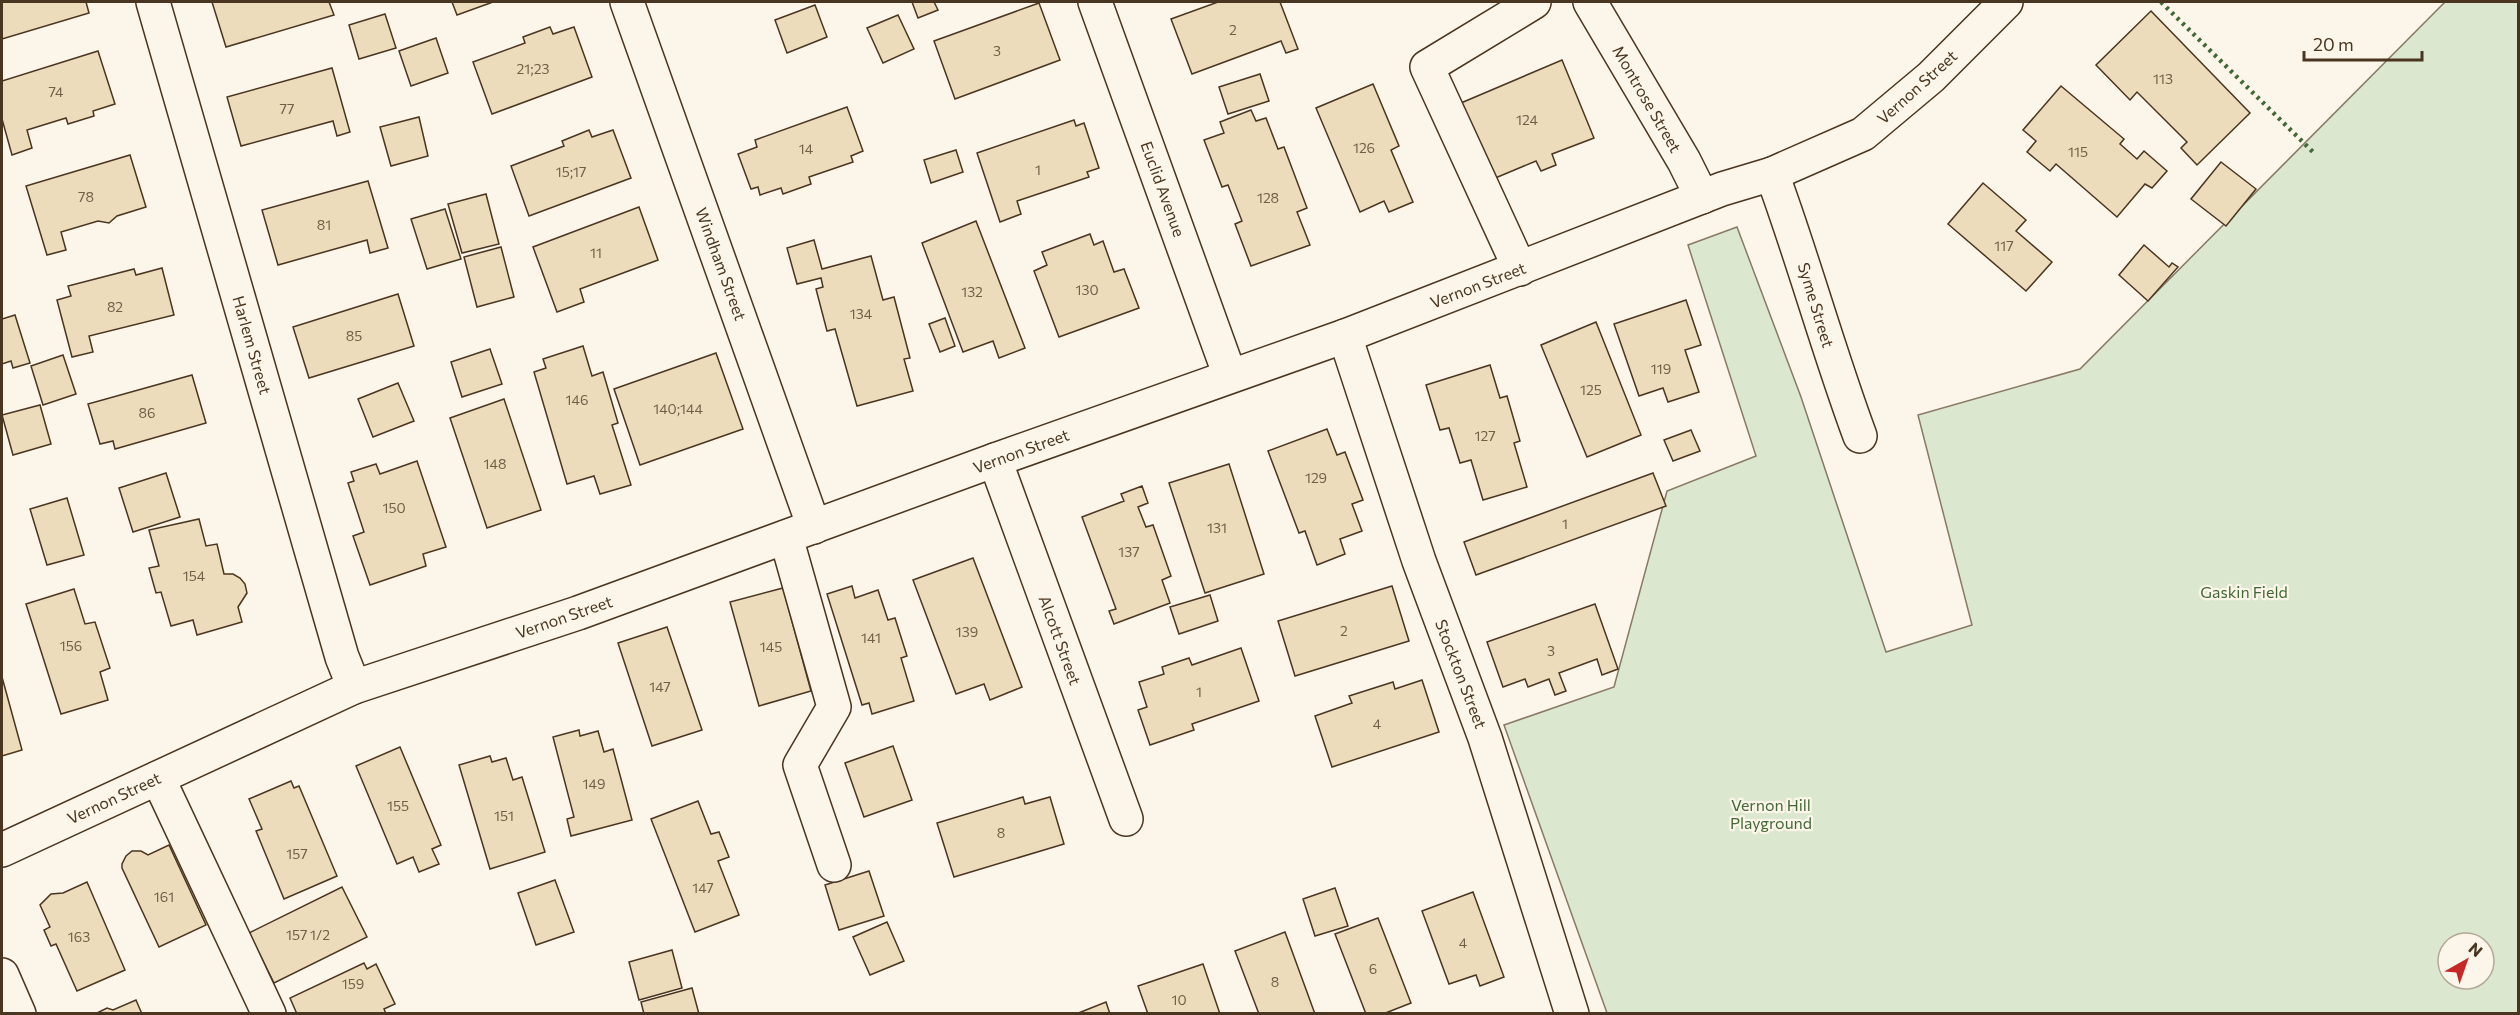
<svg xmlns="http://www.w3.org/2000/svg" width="2520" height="1015" font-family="Commissioner,sans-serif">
<rect width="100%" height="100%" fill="#fbf6e9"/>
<path fill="#dce7d0" stroke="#887966" stroke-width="1.5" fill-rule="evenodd" d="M2445 2H2518V1013H1607L1504 725 1614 687 1667 491 1756 456 1688 245 1737 227 1801 397 1886 652 1972 625 1918 415 2080 369ZM2448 943H2484V979H2448Z"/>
<g fill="#ecdcbc" stroke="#4a3520" stroke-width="1.5">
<polygon points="2,2 86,2 89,13 2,39"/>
<polygon points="212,2 329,2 334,15 226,47"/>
<polygon points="452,2 493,2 457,15"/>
<polygon points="912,2 934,2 938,10 918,18"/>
<polygon points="1218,2 1280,2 1298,49 1286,53 1281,41 1192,74 1171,19"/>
<polygon points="1039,3 1060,60 955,99 934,41"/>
<polygon points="815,5 827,37 787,53 775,20"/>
<polygon points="2151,11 2250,113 2197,165 2181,148 2187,142 2137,92 2130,100 2096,65"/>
<polygon points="385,14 396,48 359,59 349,25"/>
<polygon points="898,15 914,49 883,63 867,28"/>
<polygon points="550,27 553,34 574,27 592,77 492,114 473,62 525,43 523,37"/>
<polygon points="436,38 448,73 411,86 399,51"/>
<polygon points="98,51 115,104 93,111 94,116 68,124 66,118 27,130 32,148 12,155 2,119 2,81"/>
<polygon points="1562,60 1594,138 1552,154 1556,165 1541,171 1536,161 1493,179 1461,103"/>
<polygon points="332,68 350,132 337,136 333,121 241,146 227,97"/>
<polygon points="1260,74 1269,101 1228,114 1219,87"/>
<polygon points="1373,84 1399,146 1391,150 1413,202 1389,212 1384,201 1360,212 1316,108"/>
<polygon points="2061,86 2124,139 2120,144 2137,159 2144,151 2167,171 2152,188 2145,184 2117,217 2056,164 2050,171 2027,152 2036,141 2023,130"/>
<polygon points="847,107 863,151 851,156 853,162 809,177 811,184 783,194 781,188 760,195 758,187 751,189 738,154 757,147 755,140"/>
<polygon points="1251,110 1256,121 1266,118 1278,149 1284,147 1307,208 1297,212 1310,245 1251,266 1235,224 1242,221 1228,185 1222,187 1204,140 1224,133 1220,122"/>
<polygon points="419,117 428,156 391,166 380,127"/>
<polygon points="1074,120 1076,126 1084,123 1099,168 1087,172 1089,177 1017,201 1021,214 1000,222 977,153"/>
<polygon points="589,130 592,137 613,130 631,178 529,216 511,166 564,146 562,141"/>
<polygon points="956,150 963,172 931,183 924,160"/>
<polygon points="130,155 146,207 117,216 109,223 98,221 61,232 66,250 47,255 26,186"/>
<polygon points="2221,162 2256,189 2226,226 2191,199"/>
<polygon points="368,181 388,248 370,253 367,240 278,265 262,210"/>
<polygon points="1983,183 2026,220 2016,231 2052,262 2026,291 1948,224"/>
<polygon points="486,194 499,244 462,253 448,204"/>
<polygon points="639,207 658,260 580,289 584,302 557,312 533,247"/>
<polygon points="445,209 461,259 427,269 411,219"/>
<polygon points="976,221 1025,348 999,358 993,341 963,352 922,243"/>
<polygon points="1090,234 1094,245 1103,241 1114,272 1124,269 1139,308 1059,337 1034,271 1047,265 1042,252"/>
<polygon points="814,240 822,269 871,256 883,300 894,297 910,358 904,359 913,391 857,406 835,329 827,331 816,289 823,287 821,278 797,284 787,248"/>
<polygon points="2144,245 2169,267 2172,263 2178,267 2148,301 2119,275"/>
<polygon points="501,247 514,297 477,307 464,257"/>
<polygon points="162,268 174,315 89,336 93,352 72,357 57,300 71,296 68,286 134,269 136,275"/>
<polygon points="398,294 414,346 309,378 293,327"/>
<polygon points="1686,300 1701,345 1685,350 1699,392 1668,402 1663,388 1639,396 1614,324"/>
<polygon points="15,315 30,363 13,368 11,361 2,364 2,319"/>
<polygon points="945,318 955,346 940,352 929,324"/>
<polygon points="1596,322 1641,435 1587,457 1541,345"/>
<polygon points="583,346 592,376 603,372 618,423 612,425 631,485 600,494 594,476 567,484 534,372 546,368 543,359"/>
<polygon points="490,349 502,384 462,397 451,362"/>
<polygon points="716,353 743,429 640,465 614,389"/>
<polygon points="63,355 76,394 43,405 31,366"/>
<polygon points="1490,365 1500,398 1507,396 1520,441 1514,443 1527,487 1483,500 1471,460 1460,463 1449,428 1440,430 1426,385"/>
<polygon points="192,375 206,423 115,449 113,441 100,444 88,404"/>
<polygon points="398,383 414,421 373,437 358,399"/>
<polygon points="504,399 541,510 487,528 450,418"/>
<polygon points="40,405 51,444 13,455 2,415"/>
<polygon points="1327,429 1337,455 1345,452 1363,500 1352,504 1362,531 1340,539 1345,554 1317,565 1305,531 1299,533 1268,451"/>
<polygon points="1691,430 1700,451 1673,461 1664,440"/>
<polygon points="417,461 446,547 423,554 426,566 370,585 353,536 364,532 348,483 354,481 351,472 376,464 380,474"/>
<polygon points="1229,464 1264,574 1205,593 1169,483"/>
<polygon points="166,473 180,517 133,532 119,488"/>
<polygon points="1653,473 1666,506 1476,575 1464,542"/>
<polygon points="1142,486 1148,503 1138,507 1146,527 1153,525 1171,576 1162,580 1170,603 1114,624 1109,611 1116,609 1082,517 1124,501 1121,494"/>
<polygon points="67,498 84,555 47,565 30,509"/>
<polygon points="199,519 206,546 217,544 224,574 233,574 240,578 245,584 247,593 238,607 242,622 197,635 193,620 171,626 161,592 156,593 149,568 159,566 149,530"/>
<polygon points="973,558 1022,687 990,700 984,684 956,694 913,580"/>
<polygon points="852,586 855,598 878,590 888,620 895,618 907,656 901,658 914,701 872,714 869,703 862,705 827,594"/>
<polygon points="1392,586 1409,641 1295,676 1278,621"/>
<polygon points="783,588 811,691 759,706 730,602"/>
<polygon points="74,589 85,624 95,622 110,668 100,672 108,700 61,714 26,604"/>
<polygon points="1210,595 1218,621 1179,634 1170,607"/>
<polygon points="1595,604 1618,669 1602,675 1597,659 1559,673 1566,691 1555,695 1549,679 1528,687 1525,679 1503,687 1487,642"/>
<polygon points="667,627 702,730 652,746 618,643"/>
<polygon points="1241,648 1259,701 1192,724 1194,730 1150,745 1138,710 1147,707 1139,682 1164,674 1162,667 1189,658 1192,665"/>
<polygon points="2,677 22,750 2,756"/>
<polygon points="1422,680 1439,732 1332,767 1315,716 1352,703 1349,696 1393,682 1395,689"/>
<polygon points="579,730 580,736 598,731 604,752 613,749 632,820 571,836 567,819 574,817 553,737"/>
<polygon points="893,746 912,800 864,817 845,763"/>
<polygon points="400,747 441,845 432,849 439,864 419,872 413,857 397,864 356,766"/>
<polygon points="490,756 492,762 506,758 513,780 522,777 545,852 490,869 459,765"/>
<polygon points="291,781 294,788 299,786 337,876 284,899 256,831 262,829 249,799"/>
<polygon points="1023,797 1025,804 1050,797 1064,844 954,877 937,823"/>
<polygon points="698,801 711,834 719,832 729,857 718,861 739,915 695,932 651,819"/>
<polygon points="169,845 206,925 159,947 122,868 122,864 126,856 132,851 141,851 148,855"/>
<polygon points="869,871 884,916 839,930 825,885"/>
<polygon points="555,880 574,932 536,945 518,893"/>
<polygon points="87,882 125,970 77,991 56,944 51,946 44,930 50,927 40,905 51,894 63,893"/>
<polygon points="342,887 367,937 274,983 249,933"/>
<polygon points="1335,888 1348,926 1315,936 1303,899"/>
<polygon points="1473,892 1504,977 1480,986 1476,975 1449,984 1422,911"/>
<polygon points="1378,918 1411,1003 1383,1014 1366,1014 1335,934"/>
<polygon points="887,922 904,961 870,975 853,937"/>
<polygon points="1285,932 1315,1014 1259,1014 1235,951"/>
<polygon points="672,950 682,988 639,1000 629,962"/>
<polygon points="364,963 367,969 376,964 395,1004 384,1009 386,1014 297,1014 290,998"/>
<polygon points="1203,964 1220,1014 1148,1014 1138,986"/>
<polygon points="692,988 699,1014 644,1014 641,1002"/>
<polygon points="136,1000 142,1014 95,1014 107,1008 113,1010"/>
<polygon points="1106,1002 1110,1014 1076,1014"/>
</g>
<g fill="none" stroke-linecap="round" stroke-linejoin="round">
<g stroke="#4a3520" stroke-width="36">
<g id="minor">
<polyline points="153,2 342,657 354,687"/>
<polyline points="627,2 814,527"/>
<polyline points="1095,2 1230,376"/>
<polyline points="1590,2 1684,161 1702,197"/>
<path d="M1772 174C1804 261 1828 350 1860 436"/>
<polyline points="1520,269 1427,67 1534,2"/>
<polyline points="1345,336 1419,561 1485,738 1572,1014"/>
<polyline points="995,460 1126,819"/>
<polyline points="786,537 834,707 800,765 834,865"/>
<polyline points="158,778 269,1014"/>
<polyline points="2,850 354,687 578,613 995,460 1345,336 1722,189 1772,174 1863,134 1931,77 2006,2"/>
<polyline points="2,975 19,1014"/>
</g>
</g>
<use href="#minor" stroke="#fbf6e9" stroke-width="33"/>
<polyline stroke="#436837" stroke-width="4.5" stroke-dasharray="3 4.5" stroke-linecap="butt" points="2161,2 2315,154"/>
</g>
<g text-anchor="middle" stroke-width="4.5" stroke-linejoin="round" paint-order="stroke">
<g font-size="14" fill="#725f47">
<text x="1233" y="35">2</text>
<text x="997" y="56">3</text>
<text x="533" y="74">21;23</text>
<text x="2163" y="84">113</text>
<text x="56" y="97">74</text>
<text x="287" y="114">77</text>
<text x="1527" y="125">124</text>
<text x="1364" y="153">126</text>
<text x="806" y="154">14</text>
<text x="2078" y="157">115</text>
<text x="1038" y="175">1</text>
<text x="571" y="177">15;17</text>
<text x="86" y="202">78</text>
<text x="1268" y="203">128</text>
<text x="324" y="230">81</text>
<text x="2004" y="251">117</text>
<text x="596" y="258">11</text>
<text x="1087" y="295">130</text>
<text x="972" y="297">132</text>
<text x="115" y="312">82</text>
<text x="861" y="319">134</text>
<text x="354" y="341">85</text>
<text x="1661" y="374">119</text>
<text x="1591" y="395">125</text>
<text x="577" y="405">146</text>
<text x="678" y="414">140;144</text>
<text x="147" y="418">86</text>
<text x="1485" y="441">127</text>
<text x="495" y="469">148</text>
<text x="1316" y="483">129</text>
<text x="394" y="513">150</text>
<text x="1565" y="529">1</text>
<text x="1217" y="533">131</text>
<text x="1129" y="557">137</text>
<text x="194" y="581">154</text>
<text x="1344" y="636">2</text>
<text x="967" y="637">139</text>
<text x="871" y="643">141</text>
<text x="71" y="651">156</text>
<text x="771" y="652">145</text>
<text x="1551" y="656">3</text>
<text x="660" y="692">147</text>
<text x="1199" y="697">1</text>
<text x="1377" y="729">4</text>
<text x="594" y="789">149</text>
<text x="398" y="811">155</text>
<text x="504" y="821">151</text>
<text x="1001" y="838">8</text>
<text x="297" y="859">157</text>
<text x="703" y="893">147</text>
<text x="164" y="902">161</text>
<text x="308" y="940">157 1/2</text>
<text x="79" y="942">163</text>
<text x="1463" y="948">4</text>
<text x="1373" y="974">6</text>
<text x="1275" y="987">8</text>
<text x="353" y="989">159</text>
<text x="1179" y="1005">10</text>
</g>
<g font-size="16" fill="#4a3520" stroke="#fbf6e9">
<text transform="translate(1917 87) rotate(-42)" y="6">Vernon Street</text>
<text transform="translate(1647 99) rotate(60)" y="6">Montrose Street</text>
<text transform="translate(1163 189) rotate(70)" y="6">Euclid Avenue</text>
<text transform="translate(721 264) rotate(70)" y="6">Windham Street</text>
<text transform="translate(1478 285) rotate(-21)" y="6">Vernon Street</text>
<text transform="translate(1816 305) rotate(73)" y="6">Syme Street</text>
<text transform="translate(252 345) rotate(74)" y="6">Harlem Street</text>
<text transform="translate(1021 451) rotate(-20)" y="6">Vernon Street</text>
<text transform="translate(564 617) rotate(-19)" y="6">Vernon Street</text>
<text transform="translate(1060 640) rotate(70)" y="6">Alcott Street</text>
<text transform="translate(1461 674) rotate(69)" y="6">Stockton Street</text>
<text transform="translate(114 798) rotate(-25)" y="6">Vernon Street</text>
</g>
<g font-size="16" fill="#436837" stroke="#fbf6e9">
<text x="2244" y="598">Gaskin Field</text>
<text x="1771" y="811">Vernon Hill<tspan x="1771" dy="18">Playground</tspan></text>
</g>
</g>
<rect width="2520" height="1015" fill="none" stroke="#4a3520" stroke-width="6"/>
<g transform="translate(2466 961) rotate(40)"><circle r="28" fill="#fbf6e9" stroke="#b4a999" stroke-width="1.5"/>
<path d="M0-4.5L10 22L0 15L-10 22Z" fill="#c62828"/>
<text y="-9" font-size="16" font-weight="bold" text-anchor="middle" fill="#4a3520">N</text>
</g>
<path d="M2304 51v9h118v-9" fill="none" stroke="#4a3520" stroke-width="3"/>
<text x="2313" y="51" font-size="18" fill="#4a3520" stroke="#fbf6e9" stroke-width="4.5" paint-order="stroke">20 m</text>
</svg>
